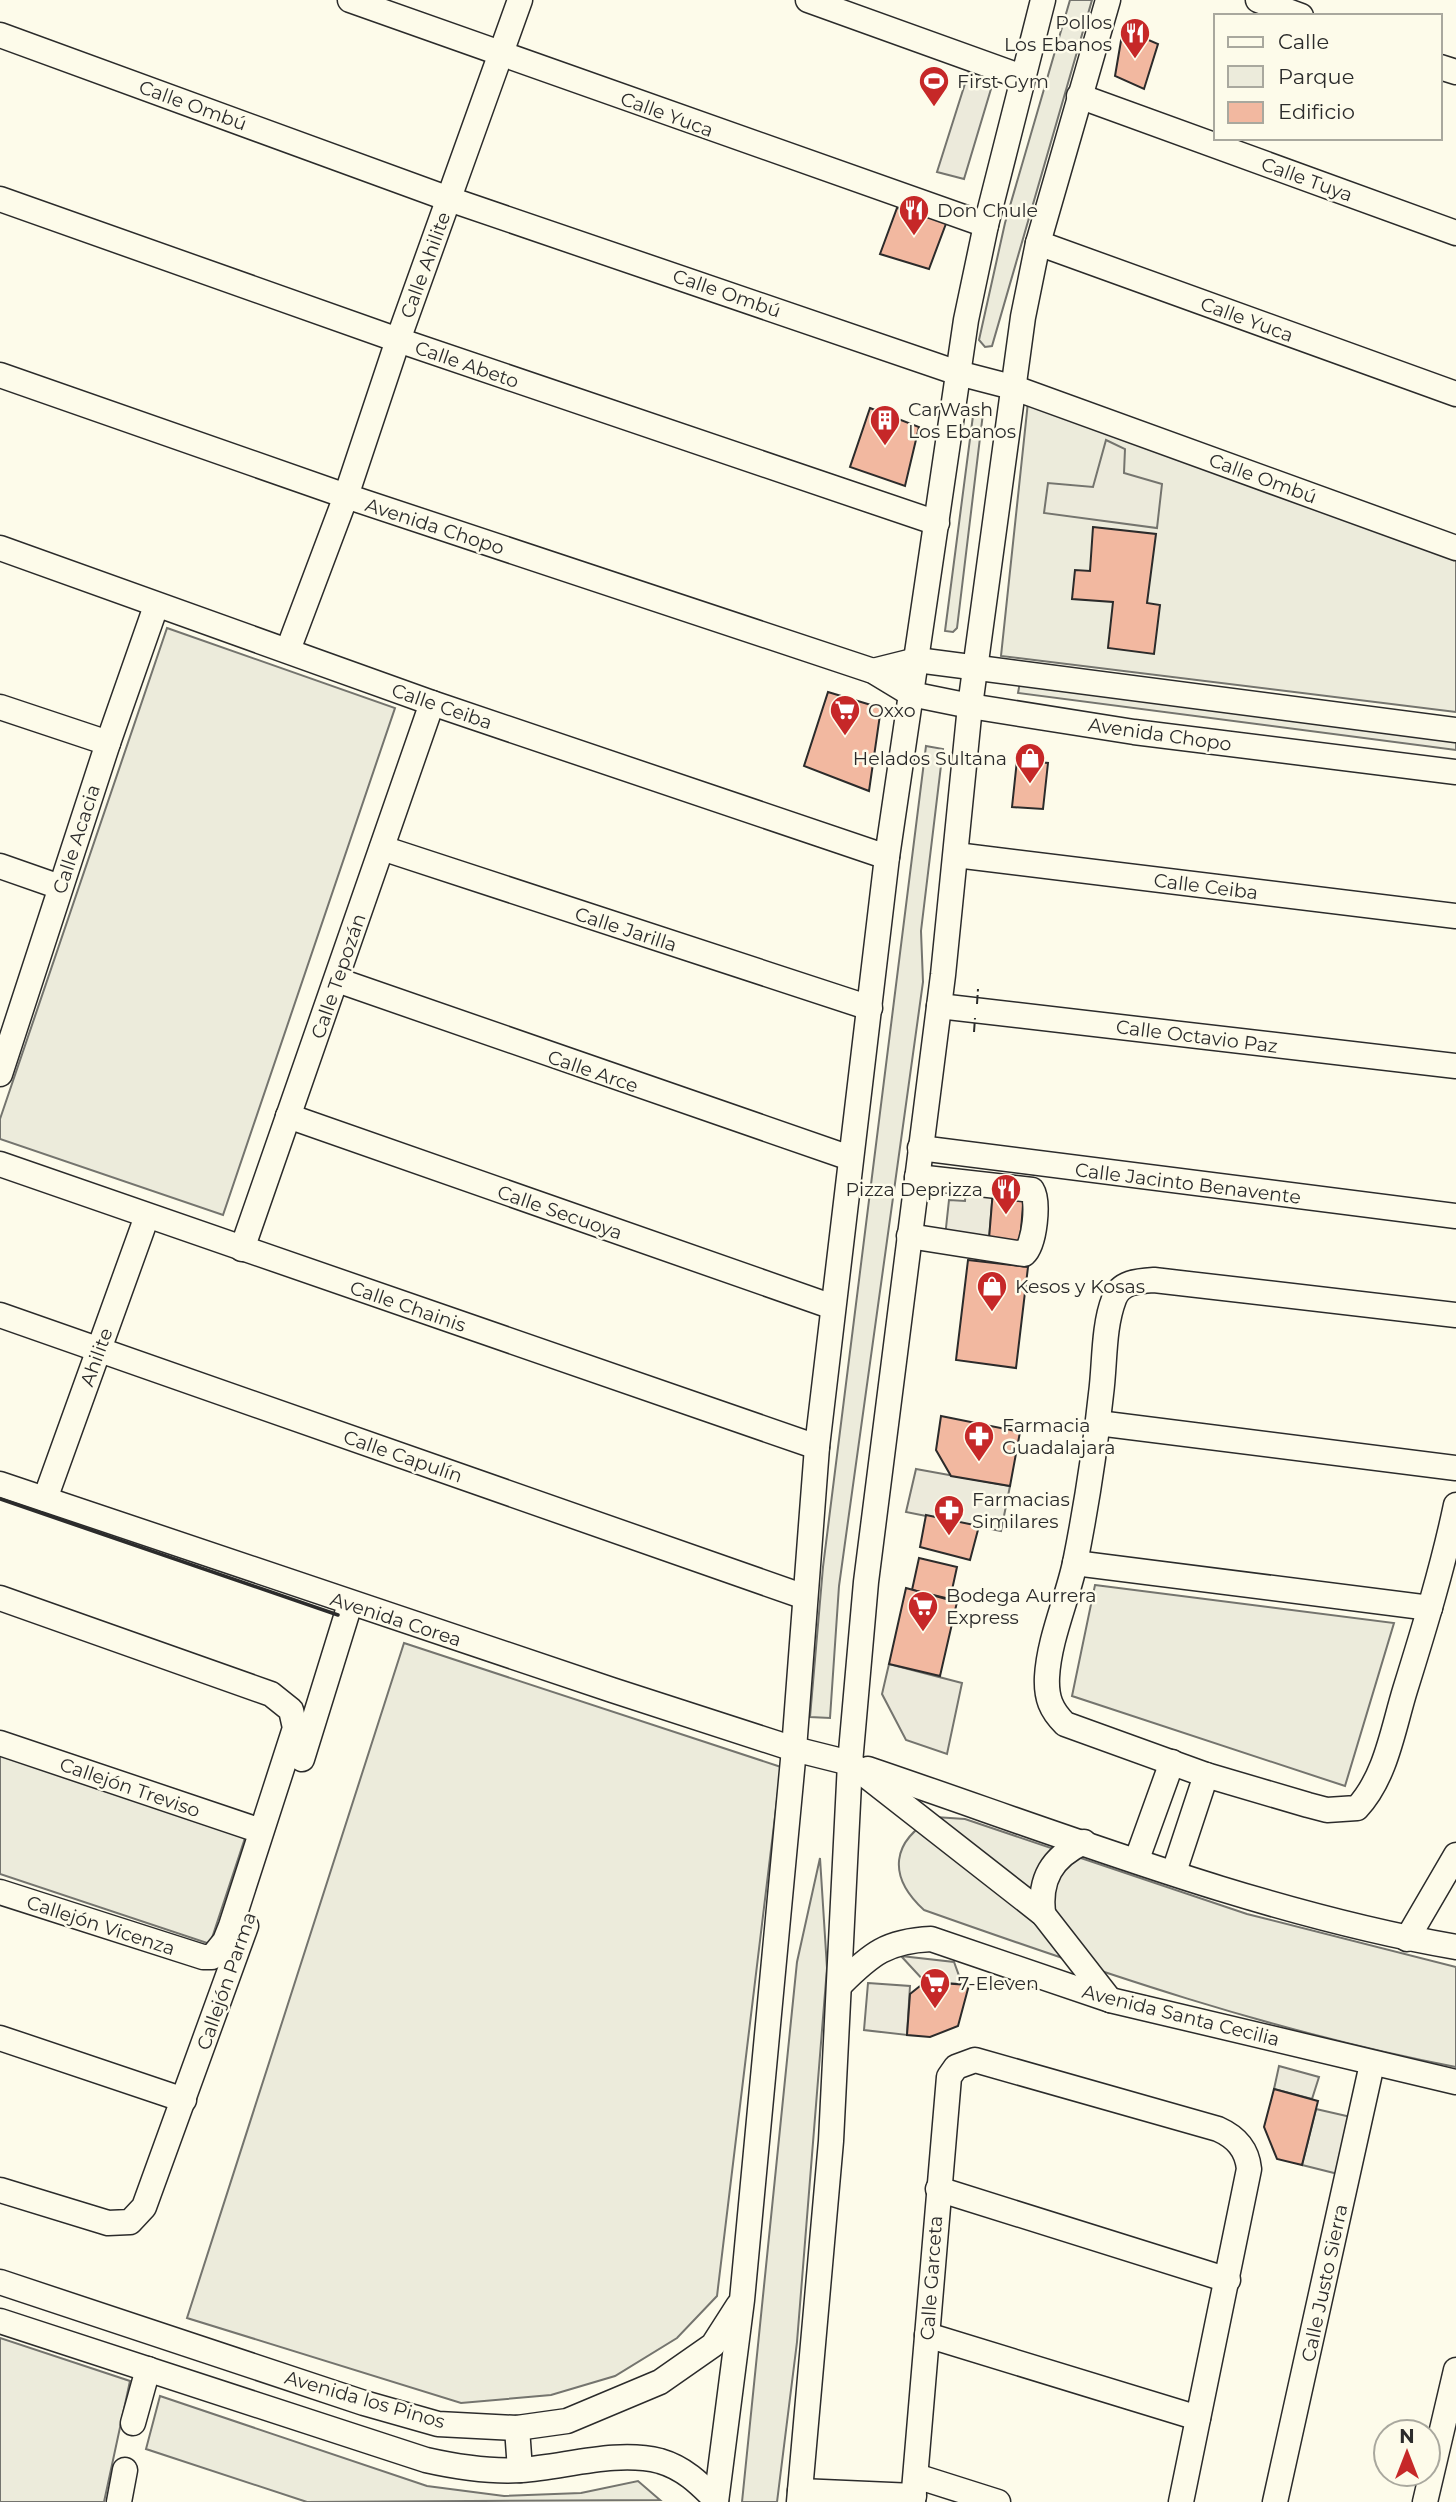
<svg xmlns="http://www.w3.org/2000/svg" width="1456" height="2502" font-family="Montserrat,sans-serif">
<rect width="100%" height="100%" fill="#fdfbea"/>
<g fill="#ecebdb" stroke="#74746e" stroke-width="2">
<polygon points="1070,0 1092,0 992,346 985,347 979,340 1005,223"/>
<polygon points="1028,402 1456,560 1456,712 1001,656"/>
<polygon points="974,408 983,413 957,628 953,632 945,631"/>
<polygon points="167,628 395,708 223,1215 0,1139 0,1119"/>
<polygon points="1020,682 1456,735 1456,750 1018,693"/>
<polygon points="926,746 943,749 921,931 923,982 839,1586 830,1718 810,1717 823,1567"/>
<polygon points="1095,1585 1394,1623 1345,1786 1072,1696"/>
<polygon points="404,1643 781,1767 717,2296 677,2338 615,2376 551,2395 461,2403 187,2318"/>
<polygon points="0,1755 245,1838 210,1944 0,1874"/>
<path d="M935 1817 965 1819 1247 1914 1456 1967V2067C1274 2032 1099 1972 924 1910 887 1876 891 1841 935 1817Z"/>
<polygon points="820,1858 827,1968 797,2342 777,2502 742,2502 797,1962"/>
<polygon points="0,2338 130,2381 104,2502 0,2502"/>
<polygon points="160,2396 427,2486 504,2496 581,2493 638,2481 660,2500 307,2502 146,2449"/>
</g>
<g fill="#eceadb" stroke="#74746e" stroke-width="2">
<polygon points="969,71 994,79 964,179 937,172"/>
<polygon points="1106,440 1125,449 1124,473 1162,484 1157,528 1044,513 1048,483 1093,487"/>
<polygon points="966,1187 993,1190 989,1239 945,1237 949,1200 965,1201"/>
<polygon points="916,1469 1010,1486 1001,1531 906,1512"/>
<polygon points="889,1664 962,1683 947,1754 906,1740 882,1694"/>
<polygon points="901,1956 954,1962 962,1984 925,1982"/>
<polygon points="868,1983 910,1986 907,2035 864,2030"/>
<polygon points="1279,2066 1319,2077 1312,2099 1274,2089"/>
<polygon points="1316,2109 1351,2117 1338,2174 1302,2165"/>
</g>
<g fill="#f2b8a0" stroke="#2b2b2b" stroke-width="2">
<polygon points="1123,29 1158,44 1144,89 1115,76"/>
<polygon points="897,208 947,221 929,269 880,254"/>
<polygon points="870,408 919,427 905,486 850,467"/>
<polygon points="1093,527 1156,534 1147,603 1160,605 1154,654 1108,648 1113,602 1072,599 1075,570 1090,571"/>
<polygon points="828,692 881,708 869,791 804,766"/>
<polygon points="1017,760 1048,763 1043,809 1012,807"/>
<polygon points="993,1190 1024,1193 1020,1242 989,1239"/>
<polygon points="968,1260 1028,1267 1016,1368 956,1360"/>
<polygon points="941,1416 1020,1432 1010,1486 951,1476 936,1450"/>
<polygon points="926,1515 979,1526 970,1560 920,1547"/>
<polygon points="919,1558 957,1567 950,1599 912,1590"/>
<polygon points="906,1588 957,1602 940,1676 889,1664"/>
<polygon points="925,1982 969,1985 958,2026 930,2037 907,2035 910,1994"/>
<polygon points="1274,2089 1318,2101 1302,2165 1277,2159 1264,2127"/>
</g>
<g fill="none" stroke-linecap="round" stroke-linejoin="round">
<g stroke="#2b2b2b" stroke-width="27">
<g id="minor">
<polyline points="350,0 986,225"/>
<polyline points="808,0 1022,77"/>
<polyline points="1258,0 1301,16"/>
<polyline points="0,35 449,199 958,373 1012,387 1456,548"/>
<polyline points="1440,67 1456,72"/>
<polyline points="1079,96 1456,233"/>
<polyline points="0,199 398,340 937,523"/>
<polyline points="1038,243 1456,394"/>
<polyline points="0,375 346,496 873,671 911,694 970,706 1134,732 1456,772"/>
<polyline points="0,548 432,703 887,857"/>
<polyline points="288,650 346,496 398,340 520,0"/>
<polyline points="873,671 917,660 1456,730"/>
<polyline points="0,707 108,743"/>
<polyline points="382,848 870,1008"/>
<polyline points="956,855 1456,916"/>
<polyline points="0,866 60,887"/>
<polyline points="337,980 850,1158"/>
<polyline points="939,1006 1456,1066"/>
<polyline points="0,1074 108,743 156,606"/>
<polyline points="288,1116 833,1307"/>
<polyline points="920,1148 1456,1216"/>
<polyline points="0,1164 817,1447"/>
<path d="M909 1236 1024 1254C1035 1244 1039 1201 1032 1190L917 1177"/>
<polyline points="242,1249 432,703"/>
<polyline points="0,1315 805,1597"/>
<path d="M1456 1315 1154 1280C1138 1281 1120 1282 1114 1299 1103 1327 1105 1365 1101 1394 1095 1450 1086 1508 1075 1563 1067 1600 1049 1639 1047 1677 1046 1698 1051 1710 1065 1724L1206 1775 1308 1805 1327 1810 1357 1808C1386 1777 1393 1729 1405 1690 1424 1629 1443 1567 1456 1505"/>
<polyline points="1098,1423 1456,1468"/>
<polyline points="0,1484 612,1690 794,1749 850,1763 1043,1914 1110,2000"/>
<polyline points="45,1499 147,1216"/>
<polyline points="1075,1563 1430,1608"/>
<polyline points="0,1598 271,1694 291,1710 295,1728 231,1926 225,1941 212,1957 203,1957 0,1892"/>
<polyline points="0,1743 261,1831"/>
<polyline points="302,1759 350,1604"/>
<path d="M868 1769C1057 1833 1260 1913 1456 1947"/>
<polyline points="1137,1859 1172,1762"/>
<polyline points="1174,1872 1206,1775"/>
<path d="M1043 1914C1039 1879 1052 1857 1084 1842"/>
<polyline points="1407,1939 1456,1855"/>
<path d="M841 1984C871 1954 887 1941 931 1939L1110 2000 1456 2082"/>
<polyline points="0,2038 184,2100"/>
<polyline points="938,2189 1228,2280"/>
<polyline points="0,2190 108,2223 130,2222 144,2207 246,1926"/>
<polyline points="0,2282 364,2403 438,2424 517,2428 567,2421 660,2382 713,2345 738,2306"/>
<path d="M0 2321 426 2460C457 2467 489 2472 521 2470 565 2467 616 2450 660 2461 684 2468 699 2483 716 2500"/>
<polyline points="927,2335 1198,2418"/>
<polyline points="133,2423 148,2369"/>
<polyline points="517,2428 520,2470"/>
<polyline points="916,2476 998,2502"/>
<polyline points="800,2491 914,2496"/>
<polyline points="119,2502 125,2470"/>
<polyline points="716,2502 742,2300 794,1749 817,1447 887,857 966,320 986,225 1043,0"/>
<polyline points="799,2502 831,2141 850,1763 866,1582 943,975 970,706 1023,317 1038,243 1108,0"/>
<path d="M913 2502 949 2077 956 2067 975 2060 1218 2129C1236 2137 1247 2149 1249 2169L1181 2502"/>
<polyline points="1275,2502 1372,2064"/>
<polyline points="1425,2502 1456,2370"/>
</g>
</g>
<use href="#minor" stroke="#fdfbea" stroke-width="24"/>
<g stroke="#2b2b2b" stroke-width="2" stroke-dasharray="9 3.5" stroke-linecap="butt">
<polyline points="977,1004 978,989"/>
<polyline points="974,1032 975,1018"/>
</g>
<polyline stroke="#2b2b2b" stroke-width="3.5" points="0,1499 338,1615"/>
</g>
<defs>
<g id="restaurant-pin" transform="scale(1.575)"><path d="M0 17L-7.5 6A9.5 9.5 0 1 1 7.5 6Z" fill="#c62828" stroke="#fdfbea"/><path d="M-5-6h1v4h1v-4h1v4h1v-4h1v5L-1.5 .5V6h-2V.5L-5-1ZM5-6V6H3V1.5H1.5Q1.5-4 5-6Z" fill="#fff"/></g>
<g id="stadium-pin" transform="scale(1.575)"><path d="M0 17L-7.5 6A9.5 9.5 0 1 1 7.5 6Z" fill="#c62828" stroke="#fdfbea"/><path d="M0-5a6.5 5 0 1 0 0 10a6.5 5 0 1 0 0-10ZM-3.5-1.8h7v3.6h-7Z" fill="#fff"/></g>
<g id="building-pin" transform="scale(1.575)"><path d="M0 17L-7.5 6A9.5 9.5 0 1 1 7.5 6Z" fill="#c62828" stroke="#fdfbea"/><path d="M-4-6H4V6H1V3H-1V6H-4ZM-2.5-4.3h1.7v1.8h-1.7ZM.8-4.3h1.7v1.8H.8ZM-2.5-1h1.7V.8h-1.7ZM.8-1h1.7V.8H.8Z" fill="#fff"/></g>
<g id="supermarket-pin" transform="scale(1.575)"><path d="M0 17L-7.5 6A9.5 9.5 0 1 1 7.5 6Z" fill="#c62828" stroke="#fdfbea"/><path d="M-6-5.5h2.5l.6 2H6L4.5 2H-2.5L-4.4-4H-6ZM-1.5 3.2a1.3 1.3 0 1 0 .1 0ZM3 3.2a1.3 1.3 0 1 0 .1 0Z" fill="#fff"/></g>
<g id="shop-pin" transform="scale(1.575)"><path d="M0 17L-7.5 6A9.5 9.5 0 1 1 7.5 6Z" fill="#c62828" stroke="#fdfbea"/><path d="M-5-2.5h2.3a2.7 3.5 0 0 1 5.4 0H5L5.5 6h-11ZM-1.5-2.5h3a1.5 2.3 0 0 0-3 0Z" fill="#fff"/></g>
<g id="pharmacy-pin" transform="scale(1.575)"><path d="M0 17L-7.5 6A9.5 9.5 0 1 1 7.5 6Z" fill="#c62828" stroke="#fdfbea"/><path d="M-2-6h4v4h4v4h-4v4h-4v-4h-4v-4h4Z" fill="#fff"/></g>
</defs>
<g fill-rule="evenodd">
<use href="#restaurant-pin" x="1135" y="33"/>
<use href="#stadium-pin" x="934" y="81"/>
<use href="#restaurant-pin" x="914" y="210"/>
<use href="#building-pin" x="885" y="420"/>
<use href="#supermarket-pin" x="845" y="710"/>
<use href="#shop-pin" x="1030" y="758"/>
<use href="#restaurant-pin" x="1006" y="1189"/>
<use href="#shop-pin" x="992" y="1286"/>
<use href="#pharmacy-pin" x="979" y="1436"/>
<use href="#pharmacy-pin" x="949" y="1510"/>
<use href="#supermarket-pin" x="923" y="1606"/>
<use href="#supermarket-pin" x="935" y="1983"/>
</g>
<g text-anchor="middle" stroke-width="5" stroke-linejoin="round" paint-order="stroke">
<g font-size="19" fill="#2b2b2b" stroke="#fdfbea" text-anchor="start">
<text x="1112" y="29" text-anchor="end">Pollos<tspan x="1112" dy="22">Los Ebanos</tspan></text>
<text x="957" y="88">First Gym</text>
<text x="937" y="217">Don Chule</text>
<text x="908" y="416">CarWash<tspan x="908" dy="22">Los Ebanos</tspan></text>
<text x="868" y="717">Oxxo</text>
<text x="1007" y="765" text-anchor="end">Helados Sultana</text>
<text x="983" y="1196" text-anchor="end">Pizza Deprizza</text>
<text x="1015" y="1293">Kesos y Kosas</text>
<text x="1002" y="1432">Farmacia<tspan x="1002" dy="22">Guadalajara</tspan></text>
<text x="972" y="1506">Farmacias<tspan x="972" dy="22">Similares</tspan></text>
<text x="946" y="1602">Bodega Aurrera<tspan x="946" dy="22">Express</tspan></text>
<text x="958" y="1990">7-Eleven</text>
</g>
<g font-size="19" fill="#2b2b2b" stroke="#fdfbea">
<text transform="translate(193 105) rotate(20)" y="7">Calle Ombú</text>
<text transform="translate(667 114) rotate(20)" y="7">Calle Yuca</text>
<text transform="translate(1307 179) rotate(20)" y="7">Calle Tuya</text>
<text transform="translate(425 265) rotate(-70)" y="7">Calle Ahilite</text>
<text transform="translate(727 293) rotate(19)" y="7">Calle Ombú</text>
<text transform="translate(1247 319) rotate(20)" y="7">Calle Yuca</text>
<text transform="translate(467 364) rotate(19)" y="7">Calle Abeto</text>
<text transform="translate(1263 478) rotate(20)" y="7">Calle Ombú</text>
<text transform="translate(435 526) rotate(18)" y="7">Avenida Chopo</text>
<text transform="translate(442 706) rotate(19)" y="7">Calle Ceiba</text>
<text transform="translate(1160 734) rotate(8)" y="7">Avenida Chopo</text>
<text transform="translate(76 839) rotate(-72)" y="7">Calle Acacia</text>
<text transform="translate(1206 886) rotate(7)" y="7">Calle Ceiba</text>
<text transform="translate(626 929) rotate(18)" y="7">Calle Jarilla</text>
<text transform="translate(338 976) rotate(-71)" y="7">Calle Tepozán</text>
<text transform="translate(1197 1036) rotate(7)" y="7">Calle Octavio Paz</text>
<text transform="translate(593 1071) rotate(19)" y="7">Calle Arce</text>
<text transform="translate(1188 1183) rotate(7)" y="7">Calle Jacinto Benavente</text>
<text transform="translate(560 1212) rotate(19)" y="7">Calle Secuoya</text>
<text transform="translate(408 1306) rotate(19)" y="7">Calle Chainis</text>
<text transform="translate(96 1357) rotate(-70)" y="7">Ahilite</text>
<text transform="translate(403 1456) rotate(19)" y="7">Calle Capulín</text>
<text transform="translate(396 1619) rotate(18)" y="7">Avenida Corea</text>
<text transform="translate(130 1787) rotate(19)" y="7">Callejón Treviso</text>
<text transform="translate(101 1925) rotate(18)" y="7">Callejón Vicenza</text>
<text transform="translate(226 1981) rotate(-71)" y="7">Callejón Parma</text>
<text transform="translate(1181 2015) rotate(14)" y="7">Avenida Santa Cecilia</text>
<text transform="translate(931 2278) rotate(-86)" y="7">Calle Garceta</text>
<text transform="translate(1324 2283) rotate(-78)" y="7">Calle Justo Sierra</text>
<text transform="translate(365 2399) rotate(16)" y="7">Avenida los Pinos</text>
</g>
</g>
<rect x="1214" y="14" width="228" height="126" fill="#fdfbea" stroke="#a9a89e" stroke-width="2"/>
<rect x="1228" y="37" width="35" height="10" fill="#fdfbea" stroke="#a9a89e" stroke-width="2"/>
<text x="1278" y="49" font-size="21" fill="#2b2b2b">Calle</text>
<rect x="1228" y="66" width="35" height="21" fill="#ecebdb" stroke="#a9a89e" stroke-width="2"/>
<text x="1278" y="84" font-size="21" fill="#2b2b2b">Parque</text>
<rect x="1228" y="102" width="35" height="21" fill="#f2b8a0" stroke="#a9a89e" stroke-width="2"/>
<text x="1278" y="119" font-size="21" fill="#2b2b2b">Edificio</text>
<g transform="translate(1407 2453)"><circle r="33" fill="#fdfbea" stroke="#a9a89e" stroke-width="2"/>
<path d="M0-5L12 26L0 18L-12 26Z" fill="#c62828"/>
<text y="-10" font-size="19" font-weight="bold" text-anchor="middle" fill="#2b2b2b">N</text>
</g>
</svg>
